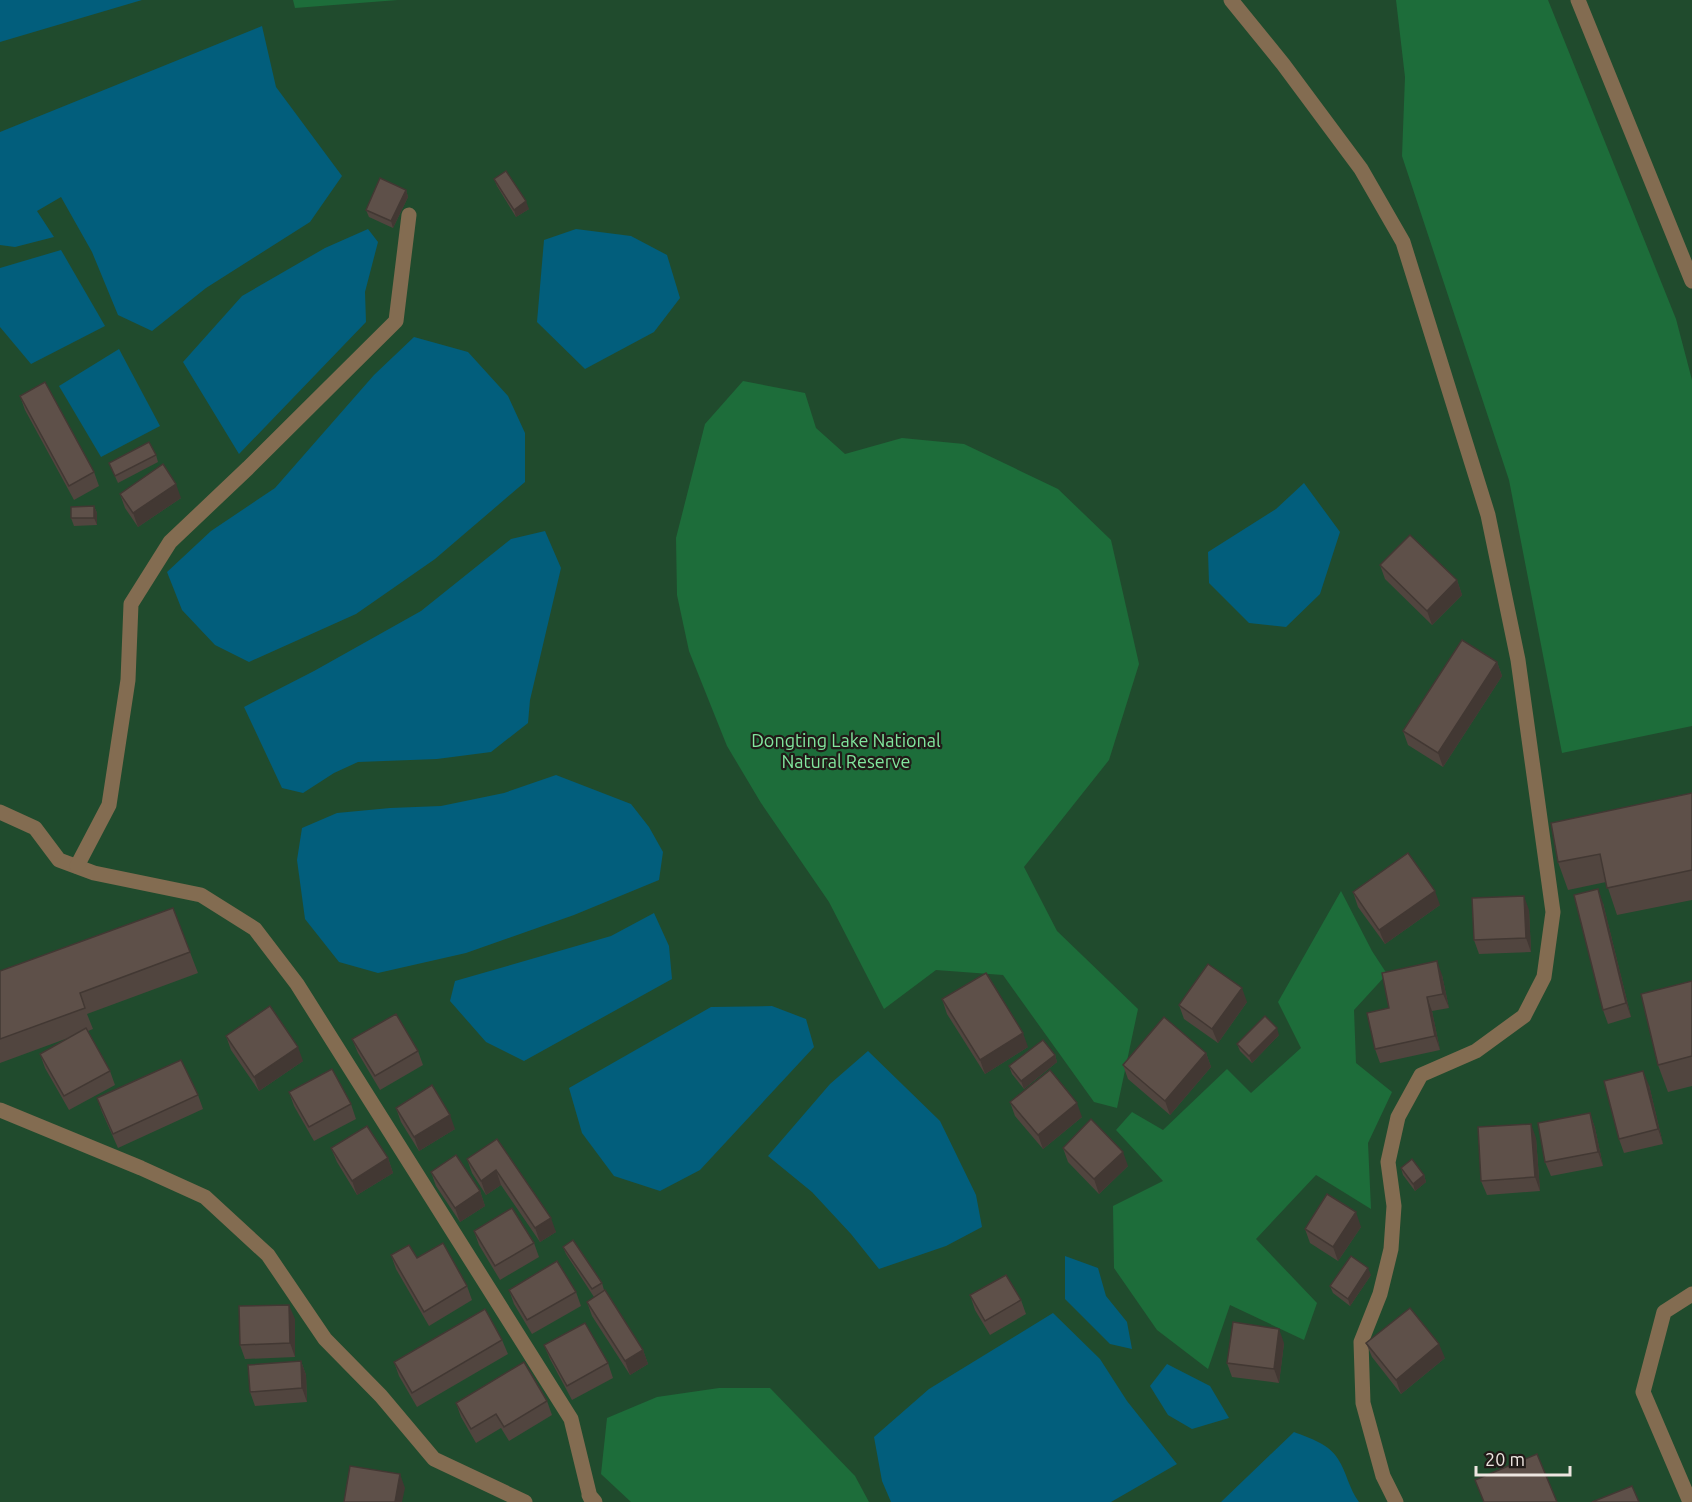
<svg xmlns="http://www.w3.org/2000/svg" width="1692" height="1502" font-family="Ubuntu,sans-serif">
<rect width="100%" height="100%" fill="#3f322b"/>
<rect fill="#204b2d" x="0" y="0" width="1692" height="1502"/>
<g fill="#1d6d3a">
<polygon points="293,0 398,0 295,8"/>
<polygon points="1396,0 1548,0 1676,319 1692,380 1692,726 1562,753 1509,480 1402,156 1405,77"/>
<polygon points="743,381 805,393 816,428 845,454 902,438 964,444 1058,489 1111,540 1139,664 1109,760 1024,867 1057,931 1138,1009 1117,1108 1094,1102 1003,975 936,970 884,1009 829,902 761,803 727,746 689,651 677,595 676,538 705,424"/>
<polygon points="1341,891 1372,951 1387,974 1354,1010 1356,1063 1392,1092 1368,1143 1371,1209 1316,1175 1256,1239 1317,1303 1304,1340 1230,1305 1208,1369 1157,1330 1114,1268 1113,1206 1163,1181 1116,1130 1132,1112 1163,1130 1227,1069 1251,1093 1301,1048 1278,1002"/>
<polygon points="719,1388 770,1388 855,1476 869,1502 631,1502 601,1474 607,1418 657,1397"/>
</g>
<g fill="#025e7c">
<polygon points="0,0 142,0 0,42"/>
<polygon points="262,26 276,87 342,176 310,222 206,288 152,331 118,315 92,252 61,197 37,211 54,237 15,247 0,245 0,132"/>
<polygon points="368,229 378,242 365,292 366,322 239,454 183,362 242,296 325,248"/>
<polygon points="576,229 631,236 667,255 680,298 654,332 585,369 537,322 544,240"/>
<polygon points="61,250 105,326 31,364 0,327 0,268"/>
<polygon points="414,337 468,352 508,396 525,433 525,482 435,559 356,614 249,662 215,645 182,610 167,572 211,531 275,488 374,375"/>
<polygon points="119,349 160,426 101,457 59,386"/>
<polygon points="1304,483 1340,532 1320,594 1286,627 1249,623 1209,583 1208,552 1276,509"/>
<polygon points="545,531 561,568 530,700 528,723 491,752 437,759 358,762 334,773 303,793 282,788 244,707 314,671 421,611 511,539"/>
<polygon points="556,775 631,804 649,827 663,852 659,880 574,915 466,953 378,973 339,962 305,919 297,860 302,828 337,813 390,808 441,806 504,793"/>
<polygon points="654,913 669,946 672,979 524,1061 486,1042 450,1001 455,981 611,936"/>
<polygon points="772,1006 806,1019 814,1047 700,1170 660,1191 614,1176 582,1133 569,1088 711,1007"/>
<polygon points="868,1051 940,1121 976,1195 982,1227 946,1246 879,1269 851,1234 812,1192 768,1156 830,1084"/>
<polygon points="1065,1256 1098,1268 1106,1296 1127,1322 1132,1349 1110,1344 1065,1299"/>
<polygon points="1053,1313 1100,1359 1127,1401 1177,1464 1111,1502 891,1502 882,1481 874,1437 929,1389"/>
<polygon points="1167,1364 1210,1386 1229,1418 1192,1429 1168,1415 1150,1386"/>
<path d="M1294 1432C1310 1438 1329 1444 1338 1459 1347 1473 1349 1489 1359 1502H1221Z"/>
</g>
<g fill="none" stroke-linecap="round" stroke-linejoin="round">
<g stroke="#836c51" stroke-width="15">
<polyline points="1231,0 1283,64 1361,169 1403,242 1488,515 1518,660 1553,912 1544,977 1524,1016 1476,1051 1421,1075 1398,1117 1388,1162 1394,1206 1391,1249 1380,1294 1361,1342 1363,1403 1383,1476 1396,1502"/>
<polyline points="1578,0 1692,281"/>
<polyline points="0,812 35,828 59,860 94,873 201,895 255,929 297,984 571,1419 590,1497 589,1495 595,1502"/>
<polyline points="77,866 109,805 128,680 131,604 170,542 248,468 396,321 409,215"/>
<polyline points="0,1110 141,1168 205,1197 268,1255 325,1339 381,1396 434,1459 525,1502"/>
<polyline points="1690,1502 1643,1392 1664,1312 1692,1294"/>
</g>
</g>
<g fill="#51453f">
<polygon points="494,179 529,209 516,217 497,186"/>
<polygon points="406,190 408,197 393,228 369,217 366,210"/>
<polygon points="20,396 94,472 99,486 74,500 25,410"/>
<polygon points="156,455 158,462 118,483 109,463"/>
<polygon points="120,494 181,498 138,527 125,508"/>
<polygon points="94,506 97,513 97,525 74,526 71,518"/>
<polygon points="1380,565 1457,580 1462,595 1432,625 1385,579"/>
<polygon points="1497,662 1502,676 1443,767 1408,745 1403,731"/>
<polygon points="1692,793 1692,900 1617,915 1606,882 1568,890 1558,862"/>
<polygon points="1353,892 1440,905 1385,944 1358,907"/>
<polygon points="1603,903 1631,1017 1608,1024 1603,1010"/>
<polygon points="173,908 198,973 87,1014 93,1029 88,1031 110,1071 115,1085 69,1110 45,1068 40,1054 68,1038 0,1063 0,971"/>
<polygon points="1529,910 1531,952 1479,954 1474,940"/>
<polygon points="1442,975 1449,1008 1432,1011 1440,1050 1380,1063 1375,1049 1389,1008"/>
<polygon points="1692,981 1692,1086 1668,1092 1658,1065"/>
<polygon points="942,999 1028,1047 985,1074 947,1014"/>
<polygon points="1247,1002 1218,1043 1184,1019 1179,1005"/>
<polygon points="1279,1035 1252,1063 1240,1051 1237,1044"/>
<polygon points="226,1036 303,1061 259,1091 231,1050"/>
<polygon points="352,1039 418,1051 423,1065 380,1090 358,1053"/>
<polygon points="1206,1053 1211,1067 1170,1115 1128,1079 1123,1065"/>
<polygon points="1055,1055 1057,1062 1024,1089 1012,1074 1009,1066"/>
<polygon points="1649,1085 1663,1144 1624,1153 1619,1139"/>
<polygon points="289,1092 351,1104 356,1119 314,1141 294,1106"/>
<polygon points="198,1095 203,1109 118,1148 102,1112 97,1098"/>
<polygon points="1010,1102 1082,1117 1043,1149 1015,1116"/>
<polygon points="396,1108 455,1129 419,1151 401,1122"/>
<polygon points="1590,1113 1595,1128 1603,1166 1551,1176 1545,1162"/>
<polygon points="1536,1138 1540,1191 1487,1195 1481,1181"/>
<polygon points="497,1139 556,1232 540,1242 501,1185 486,1195 472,1173 467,1159"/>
<polygon points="331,1148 388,1158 393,1173 357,1195 337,1162"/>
<polygon points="1063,1148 1128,1166 1099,1194 1068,1162"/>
<polygon points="1401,1168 1424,1175 1426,1182 1415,1191 1403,1175"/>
<polygon points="431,1172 480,1191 485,1206 460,1222 436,1186"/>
<polygon points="1361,1227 1338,1261 1310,1243 1305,1229"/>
<polygon points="474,1231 534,1243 539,1257 500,1280 479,1245"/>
<polygon points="563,1247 602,1283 604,1290 643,1350 648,1364 630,1375 592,1316 587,1302 594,1297 566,1254"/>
<polygon points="391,1255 417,1258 467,1286 472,1300 429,1326 396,1269"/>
<polygon points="1371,1275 1350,1306 1333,1293 1330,1286"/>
<polygon points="509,1290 576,1292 581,1306 532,1334 514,1304"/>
<polygon points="970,1295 1021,1300 1026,1314 990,1335 975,1310"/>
<polygon points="295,1319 295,1357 245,1359 240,1345"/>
<polygon points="502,1340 508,1354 417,1407 399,1376 394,1362"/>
<polygon points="1284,1343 1279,1383 1232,1377 1227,1363"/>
<polygon points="1366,1343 1445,1358 1401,1394 1372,1357"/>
<polygon points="544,1345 608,1363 613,1378 572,1400 550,1359"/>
<polygon points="301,1361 306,1375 307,1402 255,1406 250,1392"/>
<polygon points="547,1401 552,1415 509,1441 501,1428 476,1443 461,1417 456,1403"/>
</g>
<g fill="#423833">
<polygon points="406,190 408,197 393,228 391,221"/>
<polygon points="526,201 529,209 516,217 514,210"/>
<polygon points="176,484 181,498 138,527 133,513"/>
<polygon points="94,506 97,513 97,525 94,518"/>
<polygon points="1457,580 1462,595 1432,625 1427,611"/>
<polygon points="1497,662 1502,676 1443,767 1438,753"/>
<polygon points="1598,889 1603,903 1631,1017 1626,1003"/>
<polygon points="1435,891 1440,905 1385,944 1379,930"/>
<polygon points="1524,896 1529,910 1531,952 1526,938"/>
<polygon points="1437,961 1442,975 1449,1008 1443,994"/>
<polygon points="1242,988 1247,1002 1218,1043 1212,1029"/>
<polygon points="1427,997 1432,1011 1440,1050 1435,1036"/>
<polygon points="1277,1028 1279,1035 1252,1063 1249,1056"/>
<polygon points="1023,1033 1028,1047 985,1074 980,1060"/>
<polygon points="298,1047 303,1061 259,1091 254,1077"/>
<polygon points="1206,1053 1211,1067 1170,1115 1165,1101"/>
<polygon points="1055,1055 1057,1062 1024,1089 1021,1081"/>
<polygon points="1643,1071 1649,1085 1663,1144 1658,1129"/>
<polygon points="1077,1103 1082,1117 1043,1149 1038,1135"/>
<polygon points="1590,1113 1595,1128 1603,1166 1598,1152"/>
<polygon points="450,1115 455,1129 419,1151 414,1137"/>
<polygon points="1531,1124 1536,1138 1540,1191 1535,1177"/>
<polygon points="1123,1152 1128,1166 1099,1194 1094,1179"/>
<polygon points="388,1158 393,1173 357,1195 352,1181"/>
<polygon points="496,1170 501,1185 486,1195 481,1181"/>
<polygon points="1424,1175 1426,1182 1415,1191 1413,1184"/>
<polygon points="480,1191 485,1206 460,1222 455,1208"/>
<polygon points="1356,1212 1361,1227 1338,1261 1333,1247"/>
<polygon points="551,1218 556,1232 540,1242 535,1228"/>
<polygon points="1368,1268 1371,1275 1350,1306 1348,1299"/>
<polygon points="289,1305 295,1319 295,1357 290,1343"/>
<polygon points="1279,1329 1284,1343 1279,1383 1274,1369"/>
<polygon points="1439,1344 1445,1358 1401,1394 1396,1380"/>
<polygon points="643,1350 648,1364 630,1375 625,1361"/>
<polygon points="301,1361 306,1375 307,1402 302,1388"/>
<polygon points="400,1474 405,1488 402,1502 395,1502"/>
</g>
<g fill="#5e5049" stroke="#423833" stroke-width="1.5">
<polygon points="506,171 526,201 514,210 494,179"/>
<polygon points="380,178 406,190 391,221 366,210"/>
<polygon points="45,382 94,472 69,486 20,396"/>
<polygon points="149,442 156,455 115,476 109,463"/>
<polygon points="163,464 176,484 133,513 120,494"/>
<polygon points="94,506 94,518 71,518 71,507"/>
<polygon points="1410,535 1457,580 1427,611 1380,565"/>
<polygon points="1462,640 1497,662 1438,753 1403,731"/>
<polygon points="1692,793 1692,870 1607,888 1600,854 1558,862 1551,823"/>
<polygon points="1408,853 1435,891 1379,930 1353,892"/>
<polygon points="1598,889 1626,1003 1603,1010 1574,895"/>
<polygon points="1524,896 1526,938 1474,940 1472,898"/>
<polygon points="173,908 190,952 80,993 85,1008 0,1039 0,971"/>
<polygon points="1437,961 1443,994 1427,997 1435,1036 1375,1049 1367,1013 1389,1008 1382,973"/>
<polygon points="1208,964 1242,988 1212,1029 1179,1005"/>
<polygon points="986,973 1023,1033 980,1060 942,999"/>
<polygon points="1692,981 1692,1056 1658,1065 1641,994"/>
<polygon points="270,1006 298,1047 254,1077 226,1036"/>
<polygon points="396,1014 418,1051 375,1076 352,1039"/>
<polygon points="1265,1016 1277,1028 1249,1056 1237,1044"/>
<polygon points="1164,1017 1206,1053 1165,1101 1123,1065"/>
<polygon points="86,1028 110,1071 64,1096 40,1054"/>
<polygon points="1043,1040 1055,1055 1021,1081 1009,1066"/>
<polygon points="181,1060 198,1095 113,1134 97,1098"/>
<polygon points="332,1069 351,1104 309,1127 289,1092"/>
<polygon points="1050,1070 1077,1103 1038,1135 1010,1102"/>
<polygon points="1643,1071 1658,1129 1619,1139 1604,1081"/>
<polygon points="432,1085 450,1115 414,1137 396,1108"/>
<polygon points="1590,1113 1598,1152 1545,1162 1538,1123"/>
<polygon points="1091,1119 1123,1152 1094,1179 1063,1148"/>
<polygon points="1531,1124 1535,1177 1481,1181 1478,1127"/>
<polygon points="367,1126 388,1158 352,1181 331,1148"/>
<polygon points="497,1139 551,1218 535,1228 496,1170 481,1181 467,1159"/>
<polygon points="456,1155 480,1191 455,1208 431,1172"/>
<polygon points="1412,1159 1424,1175 1413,1184 1401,1168"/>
<polygon points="1327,1194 1356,1212 1333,1247 1305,1229"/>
<polygon points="512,1208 534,1243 495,1266 474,1231"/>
<polygon points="573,1240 602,1283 592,1289 563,1247"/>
<polygon points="443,1243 467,1286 424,1312 391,1255 409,1245 417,1258"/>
<polygon points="1351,1256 1368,1268 1348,1299 1330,1286"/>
<polygon points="557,1261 576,1292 527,1320 509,1290"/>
<polygon points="1006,1275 1021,1300 985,1321 970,1295"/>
<polygon points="605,1290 643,1350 625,1361 587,1302"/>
<polygon points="289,1305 290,1343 240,1345 239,1306"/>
<polygon points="1410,1308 1439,1344 1396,1380 1366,1343"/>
<polygon points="485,1309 502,1340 412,1393 394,1362"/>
<polygon points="1233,1322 1279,1329 1274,1369 1227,1363"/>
<polygon points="585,1323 608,1363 567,1386 544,1345"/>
<polygon points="301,1361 302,1388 250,1392 248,1365"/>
<polygon points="524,1362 547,1401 504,1427 496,1414 471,1429 456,1403"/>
<polygon points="1537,1454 1557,1502 1484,1502 1475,1480"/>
<polygon points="350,1466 400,1474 395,1502 344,1502"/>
<polygon points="1632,1486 1639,1502 1592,1502"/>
</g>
<g text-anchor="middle" stroke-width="4.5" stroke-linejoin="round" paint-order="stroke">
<g font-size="18" fill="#82e79e" stroke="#211b18">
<text x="846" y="747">Dongting Lake National<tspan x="846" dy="21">Natural Reserve</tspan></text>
</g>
</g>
<path d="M1476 1466v9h94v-9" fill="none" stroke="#ede5e0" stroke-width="3"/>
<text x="1485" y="1466" font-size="18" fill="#ede5e0" stroke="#211b18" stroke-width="4.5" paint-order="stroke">20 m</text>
</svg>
